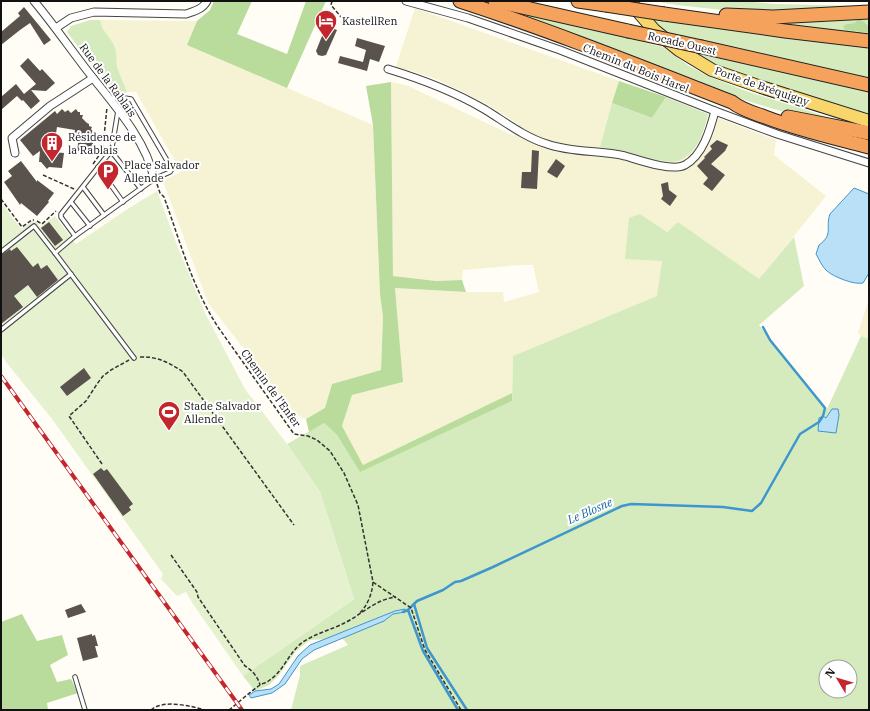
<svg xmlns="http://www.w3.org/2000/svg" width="870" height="711" font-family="'IBM Plex Serif',serif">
<rect width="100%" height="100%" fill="#fffdf5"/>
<g fill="#f6f3d4">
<polygon points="415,8 619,81 600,147 659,160 677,162 705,131 708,114 776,140 774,155 826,196 759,280 678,222 667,232 640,214 662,261 658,296 513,356 512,393 363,465 342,426 352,395 403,382 395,288 466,292 503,292 504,302 539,292 533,265 521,265 463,270 462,280 436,281 393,276 391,82 406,85 514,136 518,124 487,104 436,79 412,71 395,69"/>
<polygon points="100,20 197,21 188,45 373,125 380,294 383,317 381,370 332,384 325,409 306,419 295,414 208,303 163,181 181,172 136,92 127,92 117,67 116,51 113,43 103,29"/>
<polygon points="869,298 869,339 861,336 858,333"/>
</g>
<g fill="#d5ebbd" fill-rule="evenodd">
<polygon points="653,1 740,1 775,4 862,6 869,5 869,10 741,12 677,5"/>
<path d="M504 9 635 39 638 41 663 47 689 66 713 78 746 91 837 120C789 117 744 100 700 84V81L694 79 693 81Z"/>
<polygon points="869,14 869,26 866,23 847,24 845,30 869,33 869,35 778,24 778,21"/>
<polygon points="649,18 869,46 869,78 663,32"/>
<polygon points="90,20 100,20 103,29 113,43 116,51 117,67 127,92 116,97 67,32 71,26"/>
<polygon points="690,52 711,57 712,56 869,91 869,114 727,71"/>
<path d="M666 97 708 114C704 132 697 154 678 161 668 165 613 150 600 147L612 103 652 118Z"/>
<path d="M640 214 667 232 678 222 759 279 794 237 804 286 759 325 827 409 861 336 869 339V710H291L300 675V666L348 645 342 638 310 640 296 651 279 675 269 685 255 691 243 676 354 599 320 492 287 444 324 423 337 435 360 471 512 401 513 356 657 296 662 261 625 259 629 218ZM826 667H850V691H826Z"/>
</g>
<g fill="#b9dc9c">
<polygon points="214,1 252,1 237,34 287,54 306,1 326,1 287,88 187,45 197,21 210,10"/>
<polygon points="859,18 869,26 869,33 845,30 843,26 847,24 855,23"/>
<polygon points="619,81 666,97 652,118 612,103"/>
<polygon points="391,82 393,276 436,281 462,280 466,292 395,288 403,382 352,395 342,426 363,465 512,393 512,401 360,472 337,435 324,423 309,432 306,419 325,408 332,384 381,370 383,317 380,294 373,125 366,86"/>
<polygon points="22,614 37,641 62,635 68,655 50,665 57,682 71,679 78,693 47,703 48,710 1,710 1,622"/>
</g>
<polygon fill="#e6f2cf" points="157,191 177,245 205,313 245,389 287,444 320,492 354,599 243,676 193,604 186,592 177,596 161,579 163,574 52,419 6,362 1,354 1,202 21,229 33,221 37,222 40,227 55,216 76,244 129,208"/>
<g fill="#b9e0f7" stroke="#3f96cf">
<path d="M854 188 869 194V273L863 283C854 285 834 277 827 271 822 267 819 259 816 254L819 245C834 234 825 228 830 214Z"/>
<polygon points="832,409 838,409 839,415 836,433 818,431 819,418 823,416 826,418"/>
<polygon points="405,609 405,612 393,614 384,621 314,650 302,659 285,684 272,693 251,698 249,695 255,691 271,689 279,684 298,656 310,645 395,611"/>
</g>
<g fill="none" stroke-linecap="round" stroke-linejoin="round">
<g stroke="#3f96cf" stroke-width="2.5">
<polyline points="414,604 427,648 467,710"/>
<polyline points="408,610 423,651 458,710"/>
<polyline points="403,612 408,610 417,601 443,590 455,582 461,581 493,567 622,506 631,504 723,507 752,511 761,503 800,434 819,422 823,416 825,408 770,340 763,327"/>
</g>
</g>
<g fill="#5a524d">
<polygon points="24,7 51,40 44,45 30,23 20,30 1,45 1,32 20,16 18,13"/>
<polygon points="326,26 337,30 326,55 322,56 318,55 316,51"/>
<polygon points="357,38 385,46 379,62 370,59 367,71 338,63 340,56 363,62 366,50 355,46"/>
<polygon points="28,58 40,71 42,69 55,83 46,91 31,90 40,101 31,109 23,100 22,101 17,96 1,110 1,97 16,84 24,94 36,84 20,66"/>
<polygon points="62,109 65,112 68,110 71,113 76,109 78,112 80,112 80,115 83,115 82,118 87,123 89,124 89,126 92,127 91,129 93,132 92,133 94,136 92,150 81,149 77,152 79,135 74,135 75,130 57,127 53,152 64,153 62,168 49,167 47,169 41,162 39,162 40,151 33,156 20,140 55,111 57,114"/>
<polygon points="717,140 728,145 725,151 711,164 725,175 712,191 703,184 708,178 697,166 705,158 704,157 712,149 710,146"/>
<polygon points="532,150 539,151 537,189 521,188 522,172 531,172"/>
<polygon points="556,159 565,166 557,178 547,172"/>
<polygon points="21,161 37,182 37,180 54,193 48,201 49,202 37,216 21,203 20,205 4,182 12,176 8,171"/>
<polygon points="668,182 669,190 677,196 670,206 661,199 663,196 661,184"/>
<polygon points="49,222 63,240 55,246 41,228"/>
<polygon points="17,247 33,267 38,263 41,269 47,265 58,280 37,297 28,285 14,296 23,307 1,324 1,255 10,249 11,251"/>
<polygon points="84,368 91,378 67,396 60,387"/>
<polygon points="101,468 104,471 107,469 133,504 129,507 131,510 123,516 93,474"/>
<polygon points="81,604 86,612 68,618 65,610"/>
<polygon points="92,634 92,636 95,635 98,646 95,646 98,657 83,661 77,638"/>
</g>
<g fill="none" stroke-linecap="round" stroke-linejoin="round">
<g stroke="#444" stroke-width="5.5">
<g id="lane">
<polyline points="110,99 117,97 131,99 172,169 170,172 154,179 75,236 61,217 61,214 111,151 141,189"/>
<polyline points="111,151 112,147 118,111"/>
<polyline points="98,167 123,202"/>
<polyline points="83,187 104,215"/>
<polyline points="71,202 90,226"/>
<polyline points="75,236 55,253 134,358"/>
<polyline points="1,252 34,226 55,253"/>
<polyline points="1,330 71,274"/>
<polyline points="75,677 85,710"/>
</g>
</g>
<g stroke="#444" stroke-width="9">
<g id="street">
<path d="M34 1C55 26 73 53 93 78 116 107 147 142 154 179"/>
<polyline points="406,1 468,18 560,50 715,111 777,134 869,163"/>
<path d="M56 28 71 18 94 12 186 14C195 11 203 9 207 1"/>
<path d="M388 69C421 79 453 91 484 109 504 121 524 137 547 144 572 153 600 150 625 156 639 160 672 172 685 165 703 155 710 130 715 111"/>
<polyline points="15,153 12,138 50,106 93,78"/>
</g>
</g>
<g stroke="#222" stroke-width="14">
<polyline id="primary" points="629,1 654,30 679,50 712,70 761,87 869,121"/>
</g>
<g stroke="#222" stroke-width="15">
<g id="highway">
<path d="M460 1C552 31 642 67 732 102 742 110 754 113 765 117 799 130 834 138 869 147"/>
<polyline points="495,1 628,31"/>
<polyline points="578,1 606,5"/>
<polyline points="664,14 785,31 869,41"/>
<polyline points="726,15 773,17 869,12"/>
<polyline points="702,47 869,85"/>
<polyline points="788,117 869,133"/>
</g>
</g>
<g stroke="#333" stroke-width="1.5" stroke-dasharray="4 2" stroke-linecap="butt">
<polyline points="332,1 331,5 341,17"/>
<polyline points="93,164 100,154 103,147 107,107"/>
<polyline points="43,175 74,189"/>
<path d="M157 184 160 193 164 197C180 241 192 287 218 327L294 434 308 436 317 440 330 451 344 473 358 505 373 582C372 594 368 604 360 613"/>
<polyline points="1,199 22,227 32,220 34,220"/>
<polyline points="37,221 42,224 56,211"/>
<path d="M140 357C157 356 170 363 183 372L294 525"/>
<polyline points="102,464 69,416 86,401 97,384 103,376 111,370 129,360"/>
<path d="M171 555 197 592 198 597 245 666C252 670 258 677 260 685"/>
<polyline points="373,582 411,608 425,650 461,710"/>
<path d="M151 710C163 699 191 706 205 710"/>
<path d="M229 710C239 702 250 692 260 685 264 683 268 682 271 679 284 670 289 652 303 642 318 632 335 629 350 620 365 611 378 599 396 597"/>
</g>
<use href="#lane" stroke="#fff" stroke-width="3.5"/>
<use href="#street" stroke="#fff" stroke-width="7"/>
<use href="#primary" stroke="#f9d66b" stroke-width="12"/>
<use href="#highway" stroke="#f5a25d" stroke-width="13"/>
<g stroke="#c4262e" stroke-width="4">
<polyline id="rail" points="1,376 242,710"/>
</g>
<use href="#rail" stroke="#fff" stroke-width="2.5" stroke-dasharray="8" stroke-linecap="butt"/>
<g stroke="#222" stroke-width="15" stroke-linecap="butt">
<g id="highway-bridge">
<polyline points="606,5 664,14"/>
<polyline points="628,31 702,47"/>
</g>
</g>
<use href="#highway-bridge" stroke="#f5a25d" stroke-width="13"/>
</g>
<defs>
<g id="hotel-pin" transform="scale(1.15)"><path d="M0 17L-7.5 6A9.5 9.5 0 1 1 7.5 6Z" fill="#c4262e" stroke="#fff"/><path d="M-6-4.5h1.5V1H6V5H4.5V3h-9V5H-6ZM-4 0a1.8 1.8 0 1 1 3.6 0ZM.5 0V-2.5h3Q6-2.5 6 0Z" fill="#fff"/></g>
<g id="building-pin" transform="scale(1.15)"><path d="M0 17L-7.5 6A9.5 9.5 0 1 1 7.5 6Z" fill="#c4262e" stroke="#fff"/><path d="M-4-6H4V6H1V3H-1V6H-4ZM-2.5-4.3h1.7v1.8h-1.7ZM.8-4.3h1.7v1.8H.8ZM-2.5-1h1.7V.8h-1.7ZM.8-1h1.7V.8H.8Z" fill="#fff"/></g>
<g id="parking-pin" transform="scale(1.15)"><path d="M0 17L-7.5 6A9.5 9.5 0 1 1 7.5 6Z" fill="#c4262e" stroke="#fff"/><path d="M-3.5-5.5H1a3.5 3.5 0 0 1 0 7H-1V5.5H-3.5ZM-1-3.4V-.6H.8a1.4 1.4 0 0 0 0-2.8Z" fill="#fff"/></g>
<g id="stadium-pin" transform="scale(1.15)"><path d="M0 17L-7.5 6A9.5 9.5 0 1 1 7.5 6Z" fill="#c4262e" stroke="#fff"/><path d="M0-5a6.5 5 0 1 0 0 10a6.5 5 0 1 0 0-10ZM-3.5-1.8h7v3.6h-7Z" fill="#fff"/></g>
</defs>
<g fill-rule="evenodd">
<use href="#hotel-pin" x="326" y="21"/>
<use href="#building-pin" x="52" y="143"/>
<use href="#parking-pin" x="108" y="171"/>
<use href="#stadium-pin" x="169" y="412"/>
</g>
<g text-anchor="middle" stroke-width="4" stroke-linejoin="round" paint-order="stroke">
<g font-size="11" fill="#111" stroke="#fff" text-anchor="start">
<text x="342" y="25">KastellRen</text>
<text x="68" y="141">Résidence de<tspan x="68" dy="13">la Rablais</tspan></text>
<text x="124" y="169">Place Salvador<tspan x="124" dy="13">Allende</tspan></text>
<text x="184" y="410">Stade Salvador<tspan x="184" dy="13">Allende</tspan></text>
</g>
<g font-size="11" fill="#111" stroke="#fff">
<text transform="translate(682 43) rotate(13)" y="4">Rocade Ouest</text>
<text transform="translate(636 68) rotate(22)" y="4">Chemin du Bois Harel</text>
<text transform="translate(108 80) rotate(54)" y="4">Rue de la Rablais</text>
<text transform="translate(762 86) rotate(19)" y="4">Porte de Bréquigny</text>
<text transform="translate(271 388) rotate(54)" y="4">Chemin de l'Enfer</text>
</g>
<g font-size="12" font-style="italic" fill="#1768a6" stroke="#fff">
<text transform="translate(590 511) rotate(-24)" y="4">Le Blosne</text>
</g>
</g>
<rect width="870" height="711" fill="none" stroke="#111111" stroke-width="4"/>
<g transform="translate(838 679) rotate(308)"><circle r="19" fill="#ffffff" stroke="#a0a0a0"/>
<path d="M0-3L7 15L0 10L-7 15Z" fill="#c4262e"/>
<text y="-6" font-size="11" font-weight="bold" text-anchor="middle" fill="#111111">N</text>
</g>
</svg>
